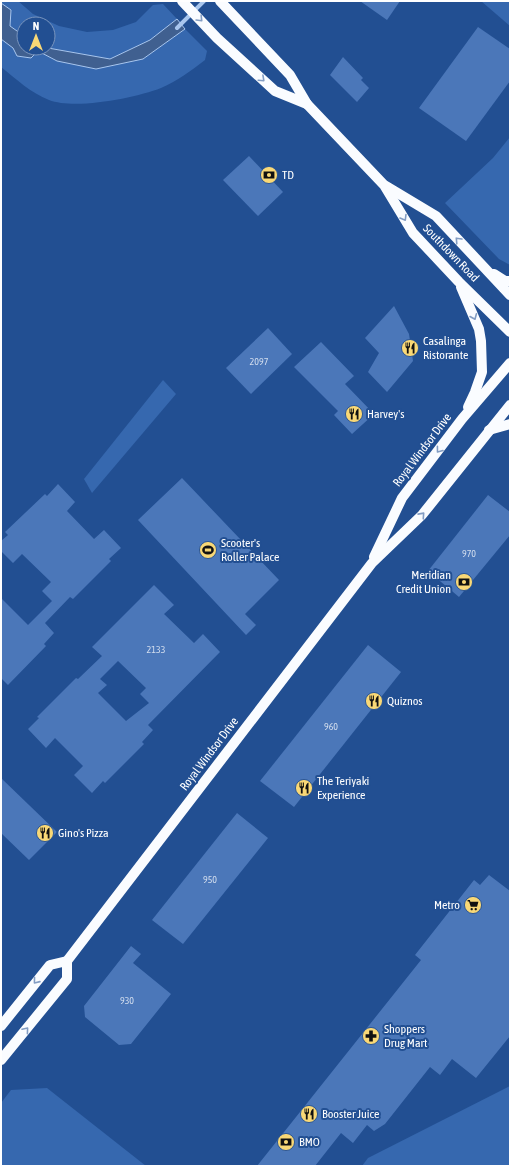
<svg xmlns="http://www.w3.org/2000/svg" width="511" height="1167" font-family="'Asap Condensed',sans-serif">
<rect width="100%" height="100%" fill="#224f92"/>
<g fill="#3668af">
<polygon points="1,1 18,1 33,14 59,26 87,32 113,30 136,22 153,5 163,4 177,19 150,40 110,59 48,48 48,24 24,24 24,36 10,26 11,10 1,3"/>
<polygon points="481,1 510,1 510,26"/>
<path d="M185 29 207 51 205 60C191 71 177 81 161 88 135 98 75 110 49 100 31 93 16 79 1 67V39L13 48 38 51 57 61 143 59Z"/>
<polygon points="510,137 510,265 499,259 445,203 493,158"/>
<polygon points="163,380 176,394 92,493 84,479"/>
<polygon points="510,1086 510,1166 362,1166 368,1158"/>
<polygon points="47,1088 146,1166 1,1166 1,1103 11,1090"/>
</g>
<polygon fill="#406090" stroke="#a8c6ee" points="1,3 11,10 10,26 24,36 24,48 48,48 110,59 150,40 177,19 185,29 143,59 96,69 57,61 38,51 31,58 17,56 13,48 1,39"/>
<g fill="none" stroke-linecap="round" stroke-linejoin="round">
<polyline stroke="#a8c6ee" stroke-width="4" points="177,28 204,1"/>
</g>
<g fill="#4b77b9" fill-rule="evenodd">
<polygon points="360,1 400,1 387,20"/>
<polygon points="478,27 510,49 510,81 466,141 419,108"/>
<polygon points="343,57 363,78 361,80 369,88 357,102 330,75"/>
<polygon points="249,156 283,192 258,216 223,180"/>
<polygon points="394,306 409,334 413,361 387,392 368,372 379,353 365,338"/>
<polygon points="268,328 292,354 251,394 226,368"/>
<polygon points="321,342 354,376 345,384 374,414 352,434 334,415 338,411 294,367"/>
<polygon points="182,478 279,580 245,614 256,625 246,635 138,520"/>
<polygon points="58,484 75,502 67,511 94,539 104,530 121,548 109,559 111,561 73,599 70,597 45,623 54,633 44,644 46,646 8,685 1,678 1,598 28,625 52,601 42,591 51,582 22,554 13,563 1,551 1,541 8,535 5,532 45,494 47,496"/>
<polygon points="488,495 510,512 510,535 459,597 428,571"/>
<path d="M154 585 174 605 164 614 194 643 203 634 220 652 148 725 153 730 142 742 144 744 105 783 103 781 92 793 74 775 83 766 55 738 46 748 28 729 39 718 37 717 76 678 78 679 102 656 92 647ZM118 661 146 688 140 694 149 703 126 721 98 693 107 685 100 679Z"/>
<polygon points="368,645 401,672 294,807 260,781"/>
<polygon points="1,778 57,832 29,860 1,833"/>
<polygon points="237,813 268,838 183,944 152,920"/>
<polygon points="489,875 510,891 510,1036 476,1078 452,1059 440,1075 430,1067 385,1124 374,1131 367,1125 353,1143 341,1133 315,1166 257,1166 421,960 415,955 474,880 480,885"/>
<polygon points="131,946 141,954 133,963 171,994 131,1044 119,1045 85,1017 84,1006"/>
</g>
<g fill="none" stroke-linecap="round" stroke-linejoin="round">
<g stroke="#fafcff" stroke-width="10">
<polyline points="182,1 217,38 275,91 307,104"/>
<polyline points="220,1 290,75 307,104 384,185 413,233 459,282 510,332"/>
<polyline points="386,186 436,216 510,295"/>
<polyline points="494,274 505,281 510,281"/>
<polyline points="461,287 479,329 481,341 482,372 475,392 468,407"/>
<polyline points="489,430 510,424"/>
<polyline points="374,557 402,498 462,419 510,363"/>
<polyline points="1,1026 50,965 67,961 372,563 422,515 510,405"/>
<polyline points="1,1060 67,979 67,961"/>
</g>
</g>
<defs><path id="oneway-chevron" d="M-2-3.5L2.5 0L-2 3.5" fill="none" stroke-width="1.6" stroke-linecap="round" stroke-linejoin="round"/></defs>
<g stroke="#839dc3">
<use href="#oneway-chevron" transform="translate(200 19) rotate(46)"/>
<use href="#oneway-chevron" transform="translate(262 79) rotate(43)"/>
<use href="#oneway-chevron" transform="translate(404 218) rotate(59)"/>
<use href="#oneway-chevron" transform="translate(458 240) rotate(-133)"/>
<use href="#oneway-chevron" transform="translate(474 317) rotate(67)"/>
<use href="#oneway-chevron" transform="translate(439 450) rotate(127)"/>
<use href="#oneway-chevron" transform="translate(422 515) rotate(-48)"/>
<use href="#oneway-chevron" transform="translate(36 981) rotate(129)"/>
<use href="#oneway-chevron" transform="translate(26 1030) rotate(-50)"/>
</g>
<defs>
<g id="bank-disc" transform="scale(0.9)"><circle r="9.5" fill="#f9d876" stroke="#224f92"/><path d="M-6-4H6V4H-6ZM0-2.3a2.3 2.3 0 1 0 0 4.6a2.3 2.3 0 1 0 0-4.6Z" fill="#111"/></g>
<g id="restaurant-disc" transform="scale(0.9)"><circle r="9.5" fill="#f9d876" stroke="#224f92"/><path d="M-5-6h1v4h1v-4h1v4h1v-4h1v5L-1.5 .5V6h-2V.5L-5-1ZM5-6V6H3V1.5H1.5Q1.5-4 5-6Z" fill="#111"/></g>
<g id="stadium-disc" transform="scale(0.9)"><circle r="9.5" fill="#f9d876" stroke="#224f92"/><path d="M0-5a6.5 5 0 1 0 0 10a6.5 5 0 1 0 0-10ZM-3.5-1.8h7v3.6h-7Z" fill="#111"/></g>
<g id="supermarket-disc" transform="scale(0.9)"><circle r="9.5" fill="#f9d876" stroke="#224f92"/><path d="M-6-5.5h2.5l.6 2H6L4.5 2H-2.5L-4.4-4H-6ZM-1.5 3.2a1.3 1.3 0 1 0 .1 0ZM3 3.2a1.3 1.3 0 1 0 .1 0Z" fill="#111"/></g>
<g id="pharmacy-disc" transform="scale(0.9)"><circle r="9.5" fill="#f9d876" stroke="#224f92"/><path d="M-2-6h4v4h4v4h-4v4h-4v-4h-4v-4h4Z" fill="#111"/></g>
</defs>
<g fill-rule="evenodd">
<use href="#bank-disc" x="269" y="175"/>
<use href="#restaurant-disc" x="410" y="348"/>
<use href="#restaurant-disc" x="354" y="414"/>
<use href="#stadium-disc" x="208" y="550"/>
<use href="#bank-disc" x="464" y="582"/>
<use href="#restaurant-disc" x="374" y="701"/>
<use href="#restaurant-disc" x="304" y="788"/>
<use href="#restaurant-disc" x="45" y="833"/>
<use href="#supermarket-disc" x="473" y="905"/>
<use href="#pharmacy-disc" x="371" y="1036"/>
<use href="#restaurant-disc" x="309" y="1114"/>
<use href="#bank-disc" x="286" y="1142"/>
</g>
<g text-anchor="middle" stroke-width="4" stroke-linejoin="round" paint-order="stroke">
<g font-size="10" fill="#d2ddee">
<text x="259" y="365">2097</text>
<text x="469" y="557">970</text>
<text x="156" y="653">2133</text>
<text x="331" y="730">960</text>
<text x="210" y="883">950</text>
<text x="127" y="1004">930</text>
</g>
<g font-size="12" fill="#fff" stroke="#224f92" text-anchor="start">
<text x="282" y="179">TD</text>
<text x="423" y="345">Casalinga<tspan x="423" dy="14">Ristorante</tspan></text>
<text x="367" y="418">Harvey's</text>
<text x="221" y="547">Scooter's<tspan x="221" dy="14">Roller Palace</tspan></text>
<text x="451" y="579" text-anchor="end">Meridian<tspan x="451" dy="14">Credit Union</tspan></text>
<text x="387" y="705">Quiznos</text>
<text x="317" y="785">The Teriyaki<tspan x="317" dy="14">Experience</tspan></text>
<text x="58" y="837">Gino's Pizza</text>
<text x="460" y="909" text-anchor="end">Metro</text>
<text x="384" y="1033">Shoppers<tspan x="384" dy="14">Drug Mart</tspan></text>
<text x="322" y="1118">Booster Juice</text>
<text x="299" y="1146">BMO</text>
</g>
<g font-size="12" fill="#fff" stroke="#224f92">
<text transform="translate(451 253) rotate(46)" y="4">Southdown Road</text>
<text transform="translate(422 450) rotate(-53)" y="4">Royal Windsor Drive</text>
<text transform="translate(209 754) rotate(-53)" y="4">Royal Windsor Drive</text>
</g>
</g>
<rect width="511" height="1167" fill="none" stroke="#ffffff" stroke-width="4"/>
<g transform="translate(36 36)"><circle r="19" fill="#224f92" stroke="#7a95be"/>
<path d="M0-3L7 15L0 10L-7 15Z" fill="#f9d876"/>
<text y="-6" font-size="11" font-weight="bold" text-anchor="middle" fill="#ffffff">N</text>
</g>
</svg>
